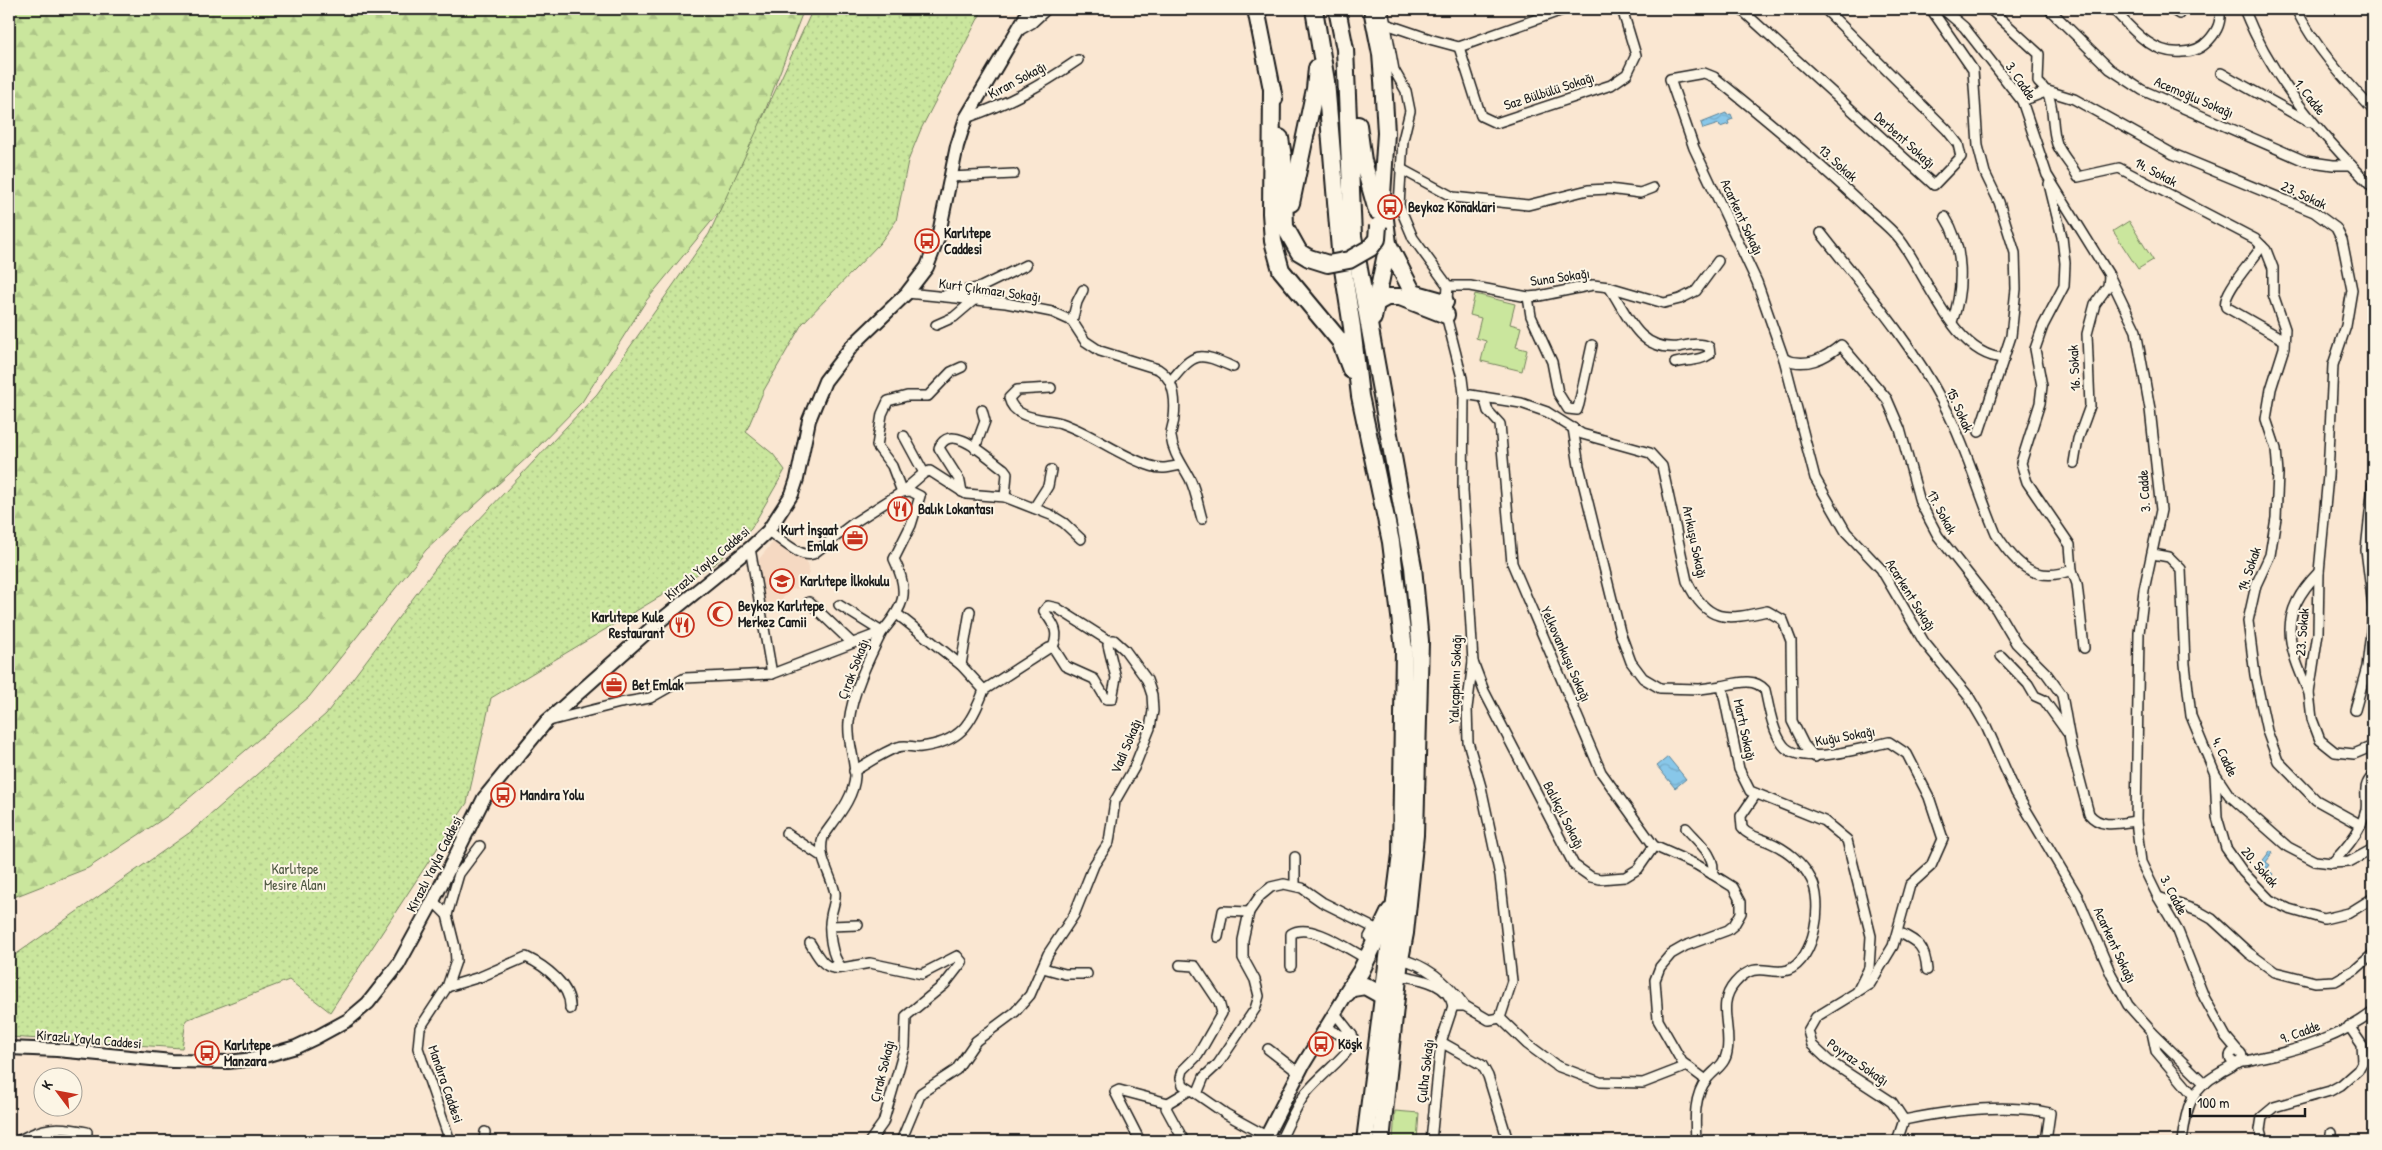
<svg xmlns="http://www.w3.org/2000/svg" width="2382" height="1150" font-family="'Patrick Hand',sans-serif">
<defs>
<pattern id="forest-firs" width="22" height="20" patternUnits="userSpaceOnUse" patternTransform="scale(1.25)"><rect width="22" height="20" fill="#cae69d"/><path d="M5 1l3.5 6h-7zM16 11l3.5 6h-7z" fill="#adc587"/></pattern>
<pattern id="park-dots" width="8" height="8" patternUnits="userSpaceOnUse" patternTransform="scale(1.25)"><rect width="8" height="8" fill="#cae69d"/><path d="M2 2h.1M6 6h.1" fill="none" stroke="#adc587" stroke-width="1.8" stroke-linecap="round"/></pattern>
<pattern id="water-waves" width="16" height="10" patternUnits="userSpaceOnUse" patternTransform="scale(1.25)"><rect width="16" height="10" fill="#88c7e9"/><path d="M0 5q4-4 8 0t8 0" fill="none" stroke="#75aac7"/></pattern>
</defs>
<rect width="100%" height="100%" fill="#fae7d2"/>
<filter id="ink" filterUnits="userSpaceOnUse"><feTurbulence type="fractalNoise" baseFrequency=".02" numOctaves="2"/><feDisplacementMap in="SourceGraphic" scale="10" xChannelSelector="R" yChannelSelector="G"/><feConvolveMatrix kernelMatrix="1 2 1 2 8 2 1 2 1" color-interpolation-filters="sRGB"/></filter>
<g filter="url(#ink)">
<polygon fill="#f5d9c2" points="774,541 804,558 807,562 809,574 799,588 791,590 772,609 765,605 763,599 759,559"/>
<g fill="#cae69d" stroke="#73815c">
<polygon points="2129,221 2153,260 2138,269 2113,231"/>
<polygon points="1475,294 1515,304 1510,324 1521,327 1516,347 1527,350 1522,371 1481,361 1486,341 1476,338 1481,318 1470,315"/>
<polygon points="1395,1111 1419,1113 1417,1141 1393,1141"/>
</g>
<polygon fill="url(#forest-firs)" stroke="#73815c" points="9,9 804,9 733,195 646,301 582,402 531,454 426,550 309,697 169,815 88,868 9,899"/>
<polygon fill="url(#park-dots)" stroke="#73815c" points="813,9 983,9 921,129 908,161 896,221 880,243 802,324 764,390 746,432 773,454 785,470 751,529 716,563 491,698 467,803 330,1012 289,980 186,1020 182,1048 9,1037 9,955 15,955 192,831 326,714 444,557 597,394 709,234"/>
<g fill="url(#water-waves)" stroke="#5d8397">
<polygon points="1726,113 1727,115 1731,114 1733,119 1728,121 1729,124 1720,127 1719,124 1703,129 1701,123"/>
<polygon points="1668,757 1686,779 1675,788 1657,766"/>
<polygon points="2270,851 2273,853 2266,862 2270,865 2267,869 2273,874 2270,878 2257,868"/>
</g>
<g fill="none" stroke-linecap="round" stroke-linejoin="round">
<g stroke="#1c1c1c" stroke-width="12">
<g id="street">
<polyline points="1383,9 1394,70 1406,91 1410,111 1403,140 1399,205 1413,238 1448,286 1446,315 1462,378 1464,394 1463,490 1473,662 1467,708 1468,742 1481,787 1500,876 1512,981 1500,1018"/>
<polyline points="1931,9 1973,70 1978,146 1985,173 1999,202 2015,253 2016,289 2011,336 1979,432"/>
<polyline points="1943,9 1964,27 2022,101 2047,175 2109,275 2136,331 2150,409 2161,510 2144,590 2139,633 2136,821 2141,862 2158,897 2178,931 2204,997 2226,1037 2238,1051"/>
<path d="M1990 9 2039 54 2038 82C2058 100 2049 120 2057 144 2060 153 2073 167 2078 177L2119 168 2255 239 2266 250 2273 268V294L2285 329 2284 348 2271 389 2266 419 2276 449 2278 474 2276 518 2270 555 2256 585 2248 621 2255 675 2267 731 2278 761 2316 800 2361 825"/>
<polyline points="2049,9 2110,69 2142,90 2305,161 2333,165 2351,165"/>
<path d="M2113 9C2132 29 2152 55 2182 52 2193 52 2202 48 2209 40 2218 30 2221 22 2220 9"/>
<polyline points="2171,9 2179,14"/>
<path d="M2244 9C2272 80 2321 134 2373 188"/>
<path d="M2296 9C2314 46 2345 80 2373 110"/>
<polyline points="1744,12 1934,185 1961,157 1958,144 1947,130 1825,9"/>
<polyline points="1386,24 1433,40 1459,47 1565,9"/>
<polyline points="1018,31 1032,23 1047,9"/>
<polyline points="1459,47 1481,116 1496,123 1611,85 1627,74 1636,55 1622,9"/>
<polyline points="2221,73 2309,122"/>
<polyline points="2022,101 2048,91 2074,99 2173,154 2314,212 2336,228 2342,240 2352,290 2346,326 2333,365 2328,476 2319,572 2318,633 2309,693 2312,719 2320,740 2335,752 2354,754 2373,746"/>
<path d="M966 118C1010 103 1040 86 1078 60"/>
<polyline points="1401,169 1453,197 1528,205 1588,190 1609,189 1640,193 1653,188"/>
<polyline points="950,177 1014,174"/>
<polyline points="2049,184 2062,237 2065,263 2064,286 2043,326 2035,349 2042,386 2040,403 2021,463 2027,482 2070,545 2072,570 2077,584 2084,648"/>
<path d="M1945 217C1964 246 1964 290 1952 322"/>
<path d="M1821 233C1863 287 1911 342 1943 403 1965 444 1978 491 1996 534 2016 565 2035 584 2072 570"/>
<path d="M2262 246C2253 261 2221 293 2226 307L2284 340"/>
<polyline points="1448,286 1470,286 1528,297 1539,296 1593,285 1609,287 1664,303 1680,299 1696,291 1718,261"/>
<path d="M1609 287C1628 315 1638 351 1678 347 1689 345 1700 342 1709 347L1710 354C1701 361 1687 360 1675 363"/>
<path d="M907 293 1006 303 1052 312 1072 321 1085 341 1100 351 1158 369C1174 379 1176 400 1174 418 1174 424 1170 430 1171 437 1173 453 1182 464 1190 479 1196 491 1198 506 1202 519"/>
<polyline points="946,295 981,287 1026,265"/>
<polyline points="1528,297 1531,316 1552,362 1558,393 1568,409 1577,410 1579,404 1592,345"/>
<polyline points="1072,321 1077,302 1083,290"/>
<polyline points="936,325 954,317 974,300"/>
<path d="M2004 358C1954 356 1927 275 1900 240 1890 227 1876 217 1864 206 1816 160 1766 119 1714 77L1704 73 1670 79 1694 148 1757 282 1784 359 1815 478 1846 532 1881 569 1924 642 1969 697 1986 726 2016 793 2078 897 2111 974 2128 1005 2152 1032 2205 1084"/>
<path d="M1784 359C1806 368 1824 359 1841 345L1887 399 1900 429 1920 502 1938 536 1996 609 2016 643 2046 673 2062 695 2071 746 2089 814C2101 829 2119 823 2136 821"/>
<path d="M1171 381C1195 351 1199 352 1233 367"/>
<path d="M1051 388 1017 390 1009 398C1014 420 1043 418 1061 423 1093 434 1119 456 1151 466 1162 470 1171 467 1181 465"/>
<path d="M1464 394 1521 403 1547 412 1582 434 1650 453 1662 466 1687 581C1707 624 1727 620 1767 611L1783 620 1791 641 1792 721 1804 745 1815 757"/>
<polyline points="1484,397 1488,411 1500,424 1512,563 1601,772 1654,846 1697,865 1712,874 1733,887 1741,902 1741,913 1734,925 1728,930 1685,946 1671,954 1660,967 1655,980 1658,1020 1682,1062 1706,1080"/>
<polyline points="1573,428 1579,466 1620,632 1631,662 1643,678 1660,688 1700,689 1722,686 1739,769 1750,791 1824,821 1847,840 1871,936 1869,968 1857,992"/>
<polyline points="904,436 924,473"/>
<polyline points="975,448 985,421 982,410"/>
<polyline points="2074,463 2078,439 2090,406 2087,334 2095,304 2108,286 2109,276"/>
<polyline points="2373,484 2366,550 2373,606"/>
<path d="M962 492 960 481 939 448C951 420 989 459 1004 469L1007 473 1005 497"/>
<polyline points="1034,508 1048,486 1051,470"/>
<path d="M768 531C780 538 799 558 813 554L855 522 902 492 924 473 930 471 966 494 1005 497 1051 515 1064 523 1081 539"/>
<polyline points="750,548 772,674"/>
<path d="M2153 554 2169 557 2181 569 2185 664 2191 716 2215 774 2229 795 2288 847 2315 861 2332 863C2343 852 2354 839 2361 825 2363 820 2365 814 2366 810 2368 797 2361 786 2373 776"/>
<polyline points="809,602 851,642"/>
<path d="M839 605 882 632C905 605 910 592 894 559L911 525 920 496 910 491 902 492 892 466 877 446 882 414 888 401 907 396H928L951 372 962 367"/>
<polyline points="897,614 961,665 984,690"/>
<path d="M1053 647C1060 631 1053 624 1044 611L1048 606 1057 608 1109 641"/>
<polyline points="2001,656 2028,684 2035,696 2044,700 2067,732"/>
<polyline points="1473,662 1484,691 1574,865 1591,877 1600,879 1625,877 1638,869 1654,846"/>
<polyline points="961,665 970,611"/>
<path d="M1722 686C1737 683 1754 677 1765 690 1769 707 1772 730 1783 745 1800 768 1865 747 1889 742L1907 754 1929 797 1943 839 1931 866 1910 885 1893 946 1870 984 1816 1017 1808 1031 1812 1045 1829 1061 1892 1102 1904 1120 1897 1141"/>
<path d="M2309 693C2287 643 2277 615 2319 572"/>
<polyline points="2355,710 2367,667 2373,614"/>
<path d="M549 721 620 703 650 698 685 678 772 674 882 632C869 658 852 693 849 722 847 741 855 758 855 776 854 799 835 819 823 837 817 858 831 873 835 893 836 902 832 908 831 916 828 930 831 957 842 968L870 963 922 974 957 956 962 962 945 984 906 1016 905 1047 897 1075 883 1123 870 1141"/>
<path d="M854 771C868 763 883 752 898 747 906 744 913 748 921 747 960 742 971 725 984 690"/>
<polyline points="2215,774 2217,817 2226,848 2243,872 2270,900 2289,909 2324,919 2349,913 2373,898"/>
<path d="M1686 828C1696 840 1718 857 1712 874"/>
<polyline points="786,833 821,856"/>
<polyline points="1295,857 1295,886"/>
<polyline points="2332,863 2349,862 2373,849"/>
<polyline points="2158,897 2198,911 2212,919 2249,953 2275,972 2315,982 2335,981 2356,969 2373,954"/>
<polyline points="433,901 447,915 455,947 456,961 447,987 420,1028 418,1048 450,1141"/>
<polyline points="447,915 459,874 480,846"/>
<polyline points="830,926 858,925"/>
<path d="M1898 932C1919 942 1925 946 1927 970"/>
<polyline points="1218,937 1223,911 1249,912"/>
<path d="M810 943C818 956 824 971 842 968"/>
<path d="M1400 959C1428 965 1448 983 1465 1006"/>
<polyline points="1180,965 1195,966 1219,1002 1222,1013 1198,1055 1183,1070 1181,1078 1183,1085 1197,1094"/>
<path d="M1291 966V934C1308 922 1344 946 1360 955"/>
<polyline points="1043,968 1065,974 1087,974"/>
<path d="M1399 975C1419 979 1448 982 1453 1006"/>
<path d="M447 987 480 977 526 957C545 966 572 986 570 1009"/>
<polyline points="1453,1006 1465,1006 1489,1020 1500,1018 1527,1044 1557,1066 1600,1082 1643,1083 1687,1066"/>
<polyline points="1325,1028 1341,1035 1352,1035"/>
<polyline points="2152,1032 2156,1051 2193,1095"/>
<polyline points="1441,1042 1482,1065 1488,1076 1508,1141"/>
<polyline points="1268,1049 1299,1073"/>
<circle cx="2236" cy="1057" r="6"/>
<path d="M2241 1061C2250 1062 2255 1058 2263 1057 2300 1050 2343 1035 2373 1012"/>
<path d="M1904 1120C1947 1111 2007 1103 2050 1113L2046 1141"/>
<polyline points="2331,1133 2331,1141"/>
<polyline points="1266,1136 1226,1114 1197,1094 1204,1077 1218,1064 1255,1009 1259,996 1255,980 1243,958 1243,940 1249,912 1260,896 1271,887 1284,884 1302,888 1322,902 1374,928 1369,937"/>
<path d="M18 1141C43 1126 59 1126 87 1132L86 1141"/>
<polyline points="484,1141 485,1132"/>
<polyline points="901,1141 921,1093 956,1070 976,1041 1015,1012 1030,995 1048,954 1074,915 1094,865 1109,842 1115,801 1134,768 1150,728 1153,711 1152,695 1147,680 1125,650 1114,640 1110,640 1108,645 1116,678 1112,699 1106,699 1094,679 1065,666 1053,647 1049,648 984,690"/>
<polyline points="1140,1141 1115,1092 1119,1090 1168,1103"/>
<polyline points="1184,1141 1166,1108 1168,1103 1190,1090"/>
<path d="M1280 1141C1288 1126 1295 1107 1306 1093 1321 1075 1340 1062 1354 1043L1352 1035 1334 1012"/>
<polyline points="1431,1141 1441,1042 1453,1006"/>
<path d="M1696 1141C1695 1121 1693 1096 1707 1079 1714 1070 1725 1065 1727 1052 1732 1028 1716 1004 1735 983 1756 959 1769 976 1788 970 1815 960 1824 901 1811 879 1802 862 1786 849 1769 842 1760 838 1748 836 1742 828L1741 816 1756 794"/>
<path d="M2182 1141C2187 1108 2188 1091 2220 1073 2226 1069 2231 1068 2236 1063"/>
<polyline points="2263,1141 2260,1130 2262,1117 2274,1107 2330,1091 2341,1085 2358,1070 2363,1061 2362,1045 2349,1026"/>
</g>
</g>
<g stroke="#1c1c1c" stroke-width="16">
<g id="secondary">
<polyline points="9,1048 57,1050 172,1061 228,1062 254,1059 296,1047 315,1038 348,1020 368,1003 398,965 433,901 484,798 546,722 655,625 750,548 768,531 792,494 797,479 809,420 825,381 852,346 907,293 927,267 938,238 957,146 966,118 1030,9"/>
<polyline points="1264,1141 1303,1065 1347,993"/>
</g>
</g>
<g stroke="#1c1c1c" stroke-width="20">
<g id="highway">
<polyline points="1256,9 1274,99"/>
<polyline points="1314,9 1326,81 1340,250 1352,327 1360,396 1391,542 1404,649 1401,854 1365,1141"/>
<polyline points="1337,9 1345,49 1353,236 1413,567 1420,641 1415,835 1405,933 1400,959 1381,1141"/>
<polyline points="1372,9 1381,54 1383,80 1386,133 1382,195 1388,244 1373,318"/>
<polyline points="1272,89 1271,213 1273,241 1281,270 1340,341 1351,370"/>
<polyline points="1358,125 1363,161 1377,211"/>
<polyline points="1280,138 1283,157 1285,227 1299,252 1309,258"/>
<polyline points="1291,203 1315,89 1317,68"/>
<polyline points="1388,244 1413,293 1445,302"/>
<polyline points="1374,304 1387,297 1400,297 1446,315"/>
<polyline points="1353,988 1365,986 1383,996"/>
<polyline points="1347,993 1361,971 1390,911"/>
</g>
</g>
<use href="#street" stroke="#fcf5e5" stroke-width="9"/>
<use href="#secondary" stroke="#fcf5e5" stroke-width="12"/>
<use href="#highway" stroke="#fcf5e5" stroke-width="16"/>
<g stroke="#1c1c1c" stroke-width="20" stroke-linecap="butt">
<polyline id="highway-bridge" points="1309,258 1328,264 1349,260 1370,248 1377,239 1378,226"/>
</g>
<use href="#highway-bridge" stroke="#fcf5e5" stroke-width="16"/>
</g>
</g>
<defs>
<g id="bus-ring" transform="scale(1.25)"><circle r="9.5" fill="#fcf5e5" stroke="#c8321e" stroke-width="1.5"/><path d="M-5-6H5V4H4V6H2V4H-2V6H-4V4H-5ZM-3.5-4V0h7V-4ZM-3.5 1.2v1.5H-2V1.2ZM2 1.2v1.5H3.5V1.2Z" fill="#c8321e"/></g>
<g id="restaurant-ring" transform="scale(1.25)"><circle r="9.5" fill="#fcf5e5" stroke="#c8321e" stroke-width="1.5"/><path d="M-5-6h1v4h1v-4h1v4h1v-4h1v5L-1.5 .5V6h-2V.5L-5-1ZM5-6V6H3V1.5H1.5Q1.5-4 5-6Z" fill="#c8321e"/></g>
<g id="office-ring" transform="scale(1.25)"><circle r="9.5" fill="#fcf5e5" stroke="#c8321e" stroke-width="1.5"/><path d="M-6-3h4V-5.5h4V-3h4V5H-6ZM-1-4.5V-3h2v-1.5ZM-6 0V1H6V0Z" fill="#c8321e"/></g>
<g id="school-ring" transform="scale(1.25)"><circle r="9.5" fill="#fcf5e5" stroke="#c8321e" stroke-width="1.5"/><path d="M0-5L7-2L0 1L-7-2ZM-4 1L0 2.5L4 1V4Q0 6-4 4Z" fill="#c8321e"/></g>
<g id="mosque-ring" transform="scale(1.25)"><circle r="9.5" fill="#fcf5e5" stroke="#c8321e" stroke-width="1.5"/><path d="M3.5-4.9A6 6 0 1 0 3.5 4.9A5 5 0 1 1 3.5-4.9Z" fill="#c8321e"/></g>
</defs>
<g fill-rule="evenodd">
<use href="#bus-ring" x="1390" y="207"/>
<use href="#bus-ring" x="927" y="241"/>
<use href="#restaurant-ring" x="900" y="509"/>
<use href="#office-ring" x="855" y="538"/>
<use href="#school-ring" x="782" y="581"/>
<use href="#mosque-ring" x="720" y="614"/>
<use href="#restaurant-ring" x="682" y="625"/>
<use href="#office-ring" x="614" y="685"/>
<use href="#bus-ring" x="503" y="795"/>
<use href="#bus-ring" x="1321" y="1044"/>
<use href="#bus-ring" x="207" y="1053"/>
</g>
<g text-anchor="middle" stroke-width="4" stroke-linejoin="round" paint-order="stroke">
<g font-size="14" fill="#1c1c1c" stroke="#fcf5e5">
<text transform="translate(1017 80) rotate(-28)" y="5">Kıran Sokağı</text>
<text transform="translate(2021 81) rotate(56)" y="5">3. Cadde</text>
<text transform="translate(1549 91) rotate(-18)" y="5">Saz Bülbülü Sokağı</text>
<text transform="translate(2194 97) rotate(23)" y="5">Acemoğlu Sokağı</text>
<text transform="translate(2310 97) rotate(52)" y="5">1. Cadde</text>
<text transform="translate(1905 140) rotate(42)" y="5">Derbent Sokağı</text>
<text transform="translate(1838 163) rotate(42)" y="5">13. Sokak</text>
<text transform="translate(2156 172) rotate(28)" y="5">14. Sokak</text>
<text transform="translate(2304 195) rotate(25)" y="5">23. Sokak</text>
<text transform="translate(1742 217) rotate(65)" y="5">Acarkent Sokağı</text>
<text transform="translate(1560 277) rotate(-8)" y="5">Suna Sokağı</text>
<text transform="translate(990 290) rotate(8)" y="5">Kurt Çıkmazı Sokağı</text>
<text transform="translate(2074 368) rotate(-93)" y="5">16. Sokak</text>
<text transform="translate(1960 410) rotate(66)" y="5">15. Sokak</text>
<text transform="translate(2144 491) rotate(-94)" y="5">3. Cadde</text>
<text transform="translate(1942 512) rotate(62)" y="5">17. Sokak</text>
<text transform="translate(1695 542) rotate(78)" y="5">Arıkuşu Sokağı</text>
<text transform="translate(707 563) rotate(-40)" y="5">Kirazlı Yayla Caddesi</text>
<text transform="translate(2249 569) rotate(-71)" y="5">14. Sokak</text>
<text transform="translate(1911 595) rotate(58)" y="5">Acarkent Sokağı</text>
<text transform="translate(2302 632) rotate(-85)" y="5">23. Sokak</text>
<text transform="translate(1566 654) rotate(66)" y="5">Yelkovankuşu Sokağı</text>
<text transform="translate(853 669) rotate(-69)" y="5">Çırak Sokağı</text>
<text transform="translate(1455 679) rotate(-88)" y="5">Yalıçapkını Sokağı</text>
<text transform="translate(1745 730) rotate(78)" y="5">Martı Sokağı</text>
<text transform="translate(1845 736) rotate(-10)" y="5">Kuğu Sokağı</text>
<text transform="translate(1126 746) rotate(-67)" y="5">Vadi Sokağı</text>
<text transform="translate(2225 757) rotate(64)" y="5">4. Cadde</text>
<text transform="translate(1564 815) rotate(63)" y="5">Balıkçıl Sokağı</text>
<text transform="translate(434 864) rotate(-63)" y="5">Kirazlı Yayla Caddesi</text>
<text transform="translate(2260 867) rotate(49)" y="5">20. Sokak</text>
<text transform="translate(2174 895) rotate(62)" y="5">3. Cadde</text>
<text transform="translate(2115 945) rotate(65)" y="5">Acarkent Sokağı</text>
<text transform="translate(2300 1032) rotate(-20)" y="5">9. Cadde</text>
<text transform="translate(89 1039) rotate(5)" y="5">Kirazlı Yayla Caddesi</text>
<text transform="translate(1858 1062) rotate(35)" y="5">Poyraz Sokağı</text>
<text transform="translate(882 1071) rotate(-76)" y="5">Çırak Sokağı</text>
<text transform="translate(1425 1071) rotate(-83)" y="5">Çulha Sokağı</text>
<text transform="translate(446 1084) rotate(71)" y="5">Mandıra Caddesi</text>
</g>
<g font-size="14" font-weight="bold" fill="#1c1c1c" stroke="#fcf5e5" text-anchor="start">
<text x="1408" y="212">Beykoz Konaklari</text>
<text x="944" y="238">Karlıtepe<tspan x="944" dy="16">Caddesi</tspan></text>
<text x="918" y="514">Balık Lokantası</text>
<text x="838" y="535" text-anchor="end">Kurt İnşaat<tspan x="838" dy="16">Emlak</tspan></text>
<text x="800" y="586">Karlıtepe İlkokulu</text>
<text x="738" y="611">Beykoz Karlıtepe<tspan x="738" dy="16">Merkez Camii</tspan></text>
<text x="664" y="622" text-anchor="end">Karlıtepe Kule<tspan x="664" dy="16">Restaurant</tspan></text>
<text x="632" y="690">Bet Emlak</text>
<text x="520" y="800">Mandıra Yolu</text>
<text x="1338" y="1049">Köşk</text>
<text x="224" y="1050">Karlıtepe<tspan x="224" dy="16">Manzara</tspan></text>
</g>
<g font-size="14" fill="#505943" stroke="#fcf5e5">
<text x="295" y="874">Karlıtepe<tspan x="295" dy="16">Mesire Alanı</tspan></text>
</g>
</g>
<rect width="2382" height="1150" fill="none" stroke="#fcf5e5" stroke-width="30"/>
<rect x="15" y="15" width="2352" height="1120" fill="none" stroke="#1c1c1c" stroke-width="2" filter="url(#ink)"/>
<g transform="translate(58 1092) rotate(302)"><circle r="24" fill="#fcf5e5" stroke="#a29e95"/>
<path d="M0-4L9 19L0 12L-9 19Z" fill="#c8321e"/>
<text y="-8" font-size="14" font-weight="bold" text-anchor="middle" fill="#1c1c1c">K</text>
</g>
<path d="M2190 1108v8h115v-8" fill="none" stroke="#1c1c1c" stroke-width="2.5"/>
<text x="2197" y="1108" font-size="15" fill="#1c1c1c" stroke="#fcf5e5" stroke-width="4" paint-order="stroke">100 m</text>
</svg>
